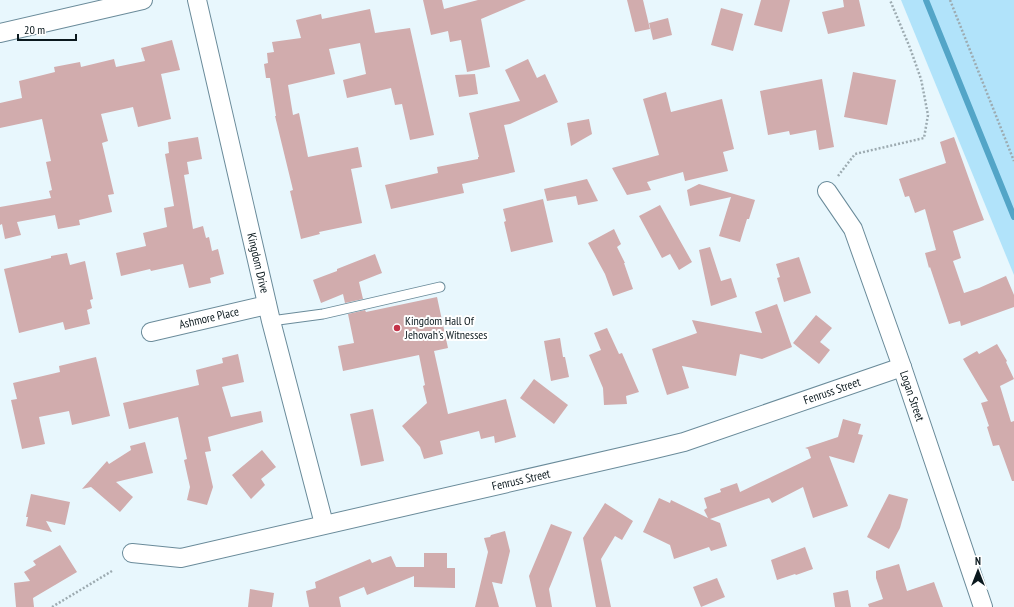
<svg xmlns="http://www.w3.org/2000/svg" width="1014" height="607" font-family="'PT Sans Narrow',sans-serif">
<rect width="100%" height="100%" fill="#e8f7fd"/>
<polygon fill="#b1e3fa" points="901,0 1014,0 1014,275"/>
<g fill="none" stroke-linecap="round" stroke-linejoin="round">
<polyline stroke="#53a5c7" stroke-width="6" points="926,0 1014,217"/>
</g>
<g fill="#d1acad">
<polygon points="423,0 442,0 444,9 478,0 526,0 481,19 490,67 467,72 461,40 450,42 448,31 431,35"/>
<polygon points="627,0 643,0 650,29 635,32"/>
<polygon points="761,0 790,0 782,32 754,25"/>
<polygon points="843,0 859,0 865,26 828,34 822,12 844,7"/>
<polygon points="721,8 743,14 733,51 711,45"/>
<polygon points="370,9 375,33 410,28 434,135 410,140 402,104 395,105 391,88 347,98 343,80 366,74 360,43 329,49 335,74 288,85 293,115 299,113 308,157 358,147 362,167 351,169 362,223 319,232 320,234 301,239 290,191 293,190 275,116 276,116 270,78 266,78 264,64 268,63 267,53 274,52 272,42 301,38 296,20 321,14 322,19"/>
<polygon points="668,18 672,35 653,40 649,23"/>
<polygon points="172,40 180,70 161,74 171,119 138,127 133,107 101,114 108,141 102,143 114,194 108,195 112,212 79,220 80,225 58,229 55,215 17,222 21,235 5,239 2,224 0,225 0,207 51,198 49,191 52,190 46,162 51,161 42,119 0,128 0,103 22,98 19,81 55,72 54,67 80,62 81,67 114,59 116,67 145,61 141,48"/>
<polygon points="528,59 537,78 545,74 558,102 510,124 504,125 515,172 462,184 464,193 391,209 385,185 438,173 437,167 478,159 478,157 479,157 469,113 520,101 505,70"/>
<polygon points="853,72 896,80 887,125 844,117"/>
<polygon points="475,74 478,94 459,97 455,75"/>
<polygon points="822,79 834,147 819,150 816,130 790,135 789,131 768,135 760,91"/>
<polygon points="666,92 671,112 722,99 734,149 723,152 728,171 685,181 683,172 647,182 651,190 627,195 612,168 659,155 643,99"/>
<polygon points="589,119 592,134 571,146 567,123"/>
<polygon points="198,137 202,159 187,162 189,174 184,175 193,229 203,226 206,238 209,237 212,251 218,249 224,274 210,278 211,283 189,288 183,264 151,271 150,269 121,276 116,253 146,246 143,233 167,227 164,208 174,206 165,154 169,153 168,142"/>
<polygon points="954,137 978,204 984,220 953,231 961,258 953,261 964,293 979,288 1006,276 1014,295 1014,307 961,326 960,321 949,324 930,267 929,268 925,253 936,250 925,209 915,213 909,196 905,197 899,179 946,163 940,142"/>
<polygon points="587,179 598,201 578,205 576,196 547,201 544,189"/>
<polygon points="699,184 755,200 749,219 747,219 740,242 719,236 731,197 690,206 687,190"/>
<polygon points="543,199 553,242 511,252 504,222 506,221 503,209"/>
<polygon points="660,205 692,262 679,270 670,254 662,258 639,216"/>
<polygon points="614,229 621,244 617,247 625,263 624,263 633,289 613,296 605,274 588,243"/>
<polygon points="710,247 721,281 731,278 737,297 711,306 699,250"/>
<polygon points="67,253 70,265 85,261 93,299 90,300 92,308 87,310 90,324 65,330 63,322 19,333 4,269 51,258 51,256"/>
<polygon points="375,254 382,273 359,282 363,299 345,303 343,294 321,303 313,280 337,271 337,269"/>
<polygon points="799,257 811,293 784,302 777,278 780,277 776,264"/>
<polygon points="437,297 448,348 434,351 448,414 506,399 516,437 495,443 494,436 481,439 479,431 440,441 443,454 424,459 420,447 402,426 427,403 423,386 425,385 419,355 343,371 338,346 354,343 348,314 365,310 366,312"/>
<polygon points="777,304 792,347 762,359 740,354 736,376 682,366 689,388 667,395 652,349 697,333 692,320 762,333 755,312"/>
<polygon points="816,315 832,328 820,342 830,350 819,364 793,343"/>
<polygon points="607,328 619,354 622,353 639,392 626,396 627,404 604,405 603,388 589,355 601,350 594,333"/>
<polygon points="560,338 563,357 565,357 569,377 551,381 544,341"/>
<polygon points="997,344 1007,361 1006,362 1014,379 1000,386 1011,422 1014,421 1014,481 1012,481 999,445 993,446 987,427 989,426 981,403 988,401 963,359 977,351 979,354"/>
<polygon points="238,354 244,382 222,387 231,417 261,411 263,422 208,437 211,451 205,452 213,487 207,505 187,500 190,487 184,460 187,459 178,417 129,429 123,403 199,385 196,370 223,363 222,358"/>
<polygon points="96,357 110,416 72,425 69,411 39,417 45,444 22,449 11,400 17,399 13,383 60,372 59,366"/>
<polygon points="534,379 568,405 554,424 520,398"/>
<polygon points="373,409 384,461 361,466 350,414"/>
<polygon points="843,419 861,424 858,434 863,435 854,463 829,456 848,506 813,518 803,487 772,503 769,498 710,519 720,523 727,546 711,551 709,547 674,559 670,545 643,532 659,498 670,503 671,500 708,518 704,510 707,508 704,498 721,492 720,489 737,483 740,492 811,458 808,449 805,448 838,437"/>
<polygon points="145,442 153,473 116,482 133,497 120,512 91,487 82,489 107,461 109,464 131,450 130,446"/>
<polygon points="262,450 276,467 261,479 265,485 251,499 232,475"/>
<polygon points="31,494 70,502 65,525 46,521 52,532 26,526 28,517 26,517"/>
<polygon points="889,494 908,499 900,528 889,549 867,537"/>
<polygon points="605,503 633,521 622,540 615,536 601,559 611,607 596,607 583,538"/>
<polygon points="551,524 572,532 549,589 552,607 536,607 529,576"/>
<polygon points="505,531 510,551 502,584 492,582 499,607 475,607 488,552 484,538 490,537 491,535"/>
<polygon points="60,545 77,572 33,598 34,607 16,607 14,583 30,581 24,572 36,565 33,561"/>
<polygon points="805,547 813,569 796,575 795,574 777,580 771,560"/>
<polygon points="424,553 447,553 447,568 455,568 455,588 414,587 414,576 367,595 364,587 339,597 341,607 309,607 306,591 316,588 315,582 370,559 372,563 391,556 396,567 424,567"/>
<polygon points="899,564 907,591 934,582 943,607 869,607 868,604 883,599 876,578 876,571"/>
<polygon points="717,578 725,597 701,607 693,587"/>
<polygon points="250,589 274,593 272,607 248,607"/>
<polygon points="848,590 851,607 835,607 833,593"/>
</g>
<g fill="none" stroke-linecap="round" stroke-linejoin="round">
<g stroke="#6a8b9a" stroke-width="11">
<polyline id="lane" points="271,321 323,314 440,287"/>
</g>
<g stroke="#6a8b9a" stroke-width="20">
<g id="street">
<polyline points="197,0 271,321 324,524"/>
<polyline points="0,33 143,0"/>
<polyline points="827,191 853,229 902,367 983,607"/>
<polyline points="151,332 267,305"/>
<polyline points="132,553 181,558 651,450 684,442 902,367"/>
</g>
</g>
<g stroke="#9dabb1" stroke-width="2.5" stroke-dasharray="2 2" stroke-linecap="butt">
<polyline points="950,0 1014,161"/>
<polyline points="838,176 855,154 924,138 928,115 921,79 910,48 890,0"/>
<polyline points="52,607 112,571"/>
</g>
<use href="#lane" stroke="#fff" stroke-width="9"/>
<use href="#street" stroke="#fff" stroke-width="18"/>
</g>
<circle fill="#c43349" stroke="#fff" stroke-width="1.5" cx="397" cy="328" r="4"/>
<g text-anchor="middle" stroke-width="4" stroke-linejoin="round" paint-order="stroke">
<g font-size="12" fill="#0b191e" stroke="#fff">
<text transform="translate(258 263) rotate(77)" y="4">Kingdom Drive</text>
<text transform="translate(209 318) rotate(-13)" y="4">Ashmore Place</text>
<text transform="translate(832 391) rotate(-19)" y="4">Fenruss Street</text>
<text transform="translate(912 396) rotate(71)" y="4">Logan Street</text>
<text transform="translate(521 480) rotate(-13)" y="4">Fenruss Street</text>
</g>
<g font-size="12" fill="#0b191e" stroke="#fff" text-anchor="start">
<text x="405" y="325">Kingdom Hall Of<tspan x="405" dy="14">Jehovah's Witnesses</tspan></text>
</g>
</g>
<g transform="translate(978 571)" stroke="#ffffff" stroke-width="3" paint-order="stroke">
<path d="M0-3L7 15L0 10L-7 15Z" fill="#0b191e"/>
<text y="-6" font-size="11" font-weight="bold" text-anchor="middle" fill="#0b191e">N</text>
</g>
<path d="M18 34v6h58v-6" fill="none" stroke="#0b191e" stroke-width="2"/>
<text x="24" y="34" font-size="12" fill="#0b191e" stroke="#ffffff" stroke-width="3" paint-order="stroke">20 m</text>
</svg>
